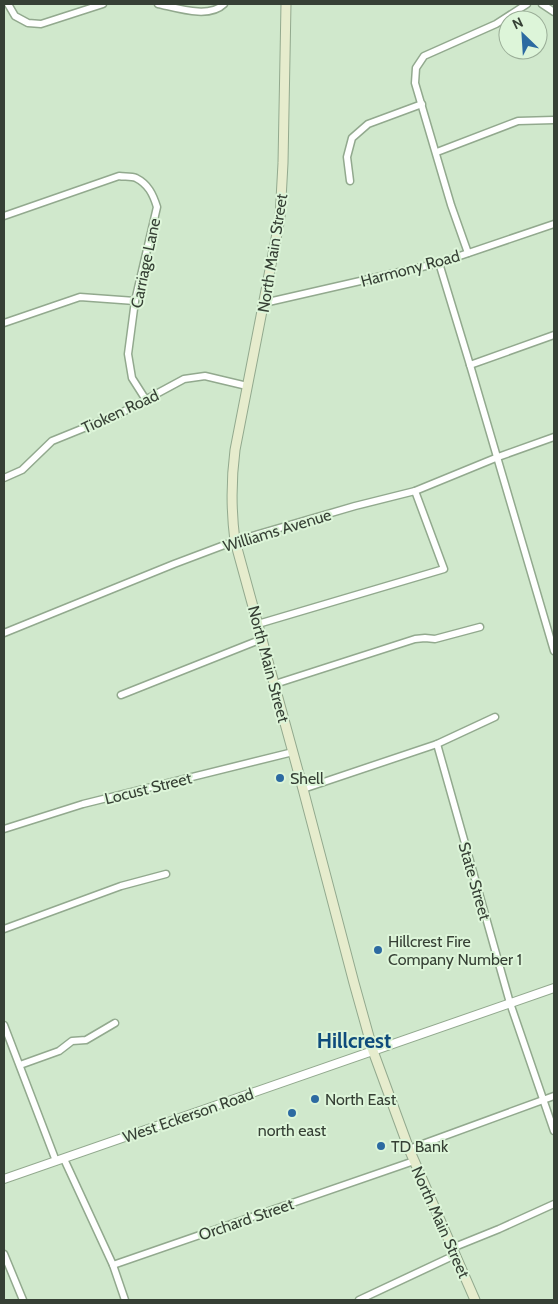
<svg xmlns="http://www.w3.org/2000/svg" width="558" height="1304" font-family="Cabin,sans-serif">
<rect width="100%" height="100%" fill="#d0e8cc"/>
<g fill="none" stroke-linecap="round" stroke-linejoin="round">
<g stroke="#92a98e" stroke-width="9">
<g id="minor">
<polyline points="8,4 15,16 28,23 41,24 103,4"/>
<path d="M158 4C177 8 209 19 224 4"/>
<polyline points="542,4 554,12"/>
<polyline points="437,152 518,121 554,120"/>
<polyline points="350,181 347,157 352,138 368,124 422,104"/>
<path d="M4 216 119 176C124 177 131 176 136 178 148 184 153 194 157 207L135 301 128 354 132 378 146 400"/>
<polyline points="468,253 451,205 415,83 416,68 424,56 496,24 527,4"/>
<polyline points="439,263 470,365 554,651"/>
<polyline points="264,303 439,263 554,224"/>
<polyline points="4,323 80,297 135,301"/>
<polyline points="470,365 554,335"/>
<polyline points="4,478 22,470 52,441 121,413 184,379 205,376 247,386"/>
<polyline points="258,624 444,569 415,491"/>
<polyline points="4,633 174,564 235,541 355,506 415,491 498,457 554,437"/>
<polyline points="275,684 415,639 425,638 435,639 480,627"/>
<polyline points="121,695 262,639"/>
<polyline points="437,744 510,1003 554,1131"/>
<polyline points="303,789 437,744 495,717"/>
<polyline points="4,829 83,804 293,752"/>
<polyline points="4,929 121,886 166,874"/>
<polyline points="4,1025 56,1161"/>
<polyline points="20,1065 59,1051 72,1041 86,1040 115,1023"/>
<polyline points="409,1149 554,1096"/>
<polyline points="64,1159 113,1265 125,1300"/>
<polyline points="452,1248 499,1229 554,1204"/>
<polyline points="4,1254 23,1300"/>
<polyline points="113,1265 414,1161"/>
<polyline points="359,1300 455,1255"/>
</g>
</g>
<g stroke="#92a98e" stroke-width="10">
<polyline id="tertiary" points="4,1179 554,988"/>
</g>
<g stroke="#92a98e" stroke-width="11">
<path id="secondary" d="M286 4 283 163 280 218 235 450C231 481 231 510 235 541L303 789 354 983 373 1051 409 1149 475 1300"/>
</g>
<use href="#minor" stroke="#fff" stroke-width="6"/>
<use href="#tertiary" stroke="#fff" stroke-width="8"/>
<use href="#secondary" stroke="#e6eccd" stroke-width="9"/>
</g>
<g fill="#2c6aa1" stroke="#ddf5d9" stroke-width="2">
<circle cx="280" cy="778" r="5"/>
<circle cx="378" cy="950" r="5"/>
<circle cx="315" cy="1099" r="5"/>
<circle cx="292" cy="1113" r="5"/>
<circle cx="381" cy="1146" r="5"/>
</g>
<g text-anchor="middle" stroke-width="4" stroke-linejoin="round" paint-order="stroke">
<g font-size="16" fill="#364035" stroke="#ddf5d9">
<text transform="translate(272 253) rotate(-81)" y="6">North Main Street</text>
<text transform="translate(145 263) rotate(-78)" y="6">Carriage Lane</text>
<text transform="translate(410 268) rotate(-15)" y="6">Harmony Road</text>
<text transform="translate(120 411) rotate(-25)" y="6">Tioken Road</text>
<text transform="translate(277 530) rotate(-17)" y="6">Williams Avenue</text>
<text transform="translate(269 664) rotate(75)" y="6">North Main Street</text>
<text transform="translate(148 788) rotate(-14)" y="6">Locust Street</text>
<text transform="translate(475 881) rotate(74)" y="6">State Street</text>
<text transform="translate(188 1115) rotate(-19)" y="6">West Eckerson Road</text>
<text transform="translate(246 1219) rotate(-19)" y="6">Orchard Street</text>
<text transform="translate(441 1222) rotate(66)" y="6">North Main Street</text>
</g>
<g font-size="16" fill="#364035" stroke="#ddf5d9" text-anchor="start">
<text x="290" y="784">Shell</text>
<text x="388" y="947">Hillcrest Fire<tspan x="388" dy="18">Company Number 1</tspan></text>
<text x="325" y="1105">North East</text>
<text x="292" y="1136" text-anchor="middle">north east</text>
<text x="391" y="1152">TD Bank</text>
</g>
<g font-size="21" font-weight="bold" fill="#0f4c7c" stroke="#ddf5d9">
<text x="354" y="1048">Hillcrest</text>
</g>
</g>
<rect width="558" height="1304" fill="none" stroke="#364035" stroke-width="10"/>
<g transform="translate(523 35) rotate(335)"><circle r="24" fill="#ddf5d9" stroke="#9aad97"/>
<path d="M0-4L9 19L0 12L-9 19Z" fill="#2c6aa1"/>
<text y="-8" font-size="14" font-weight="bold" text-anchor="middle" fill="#364035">N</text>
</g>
</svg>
